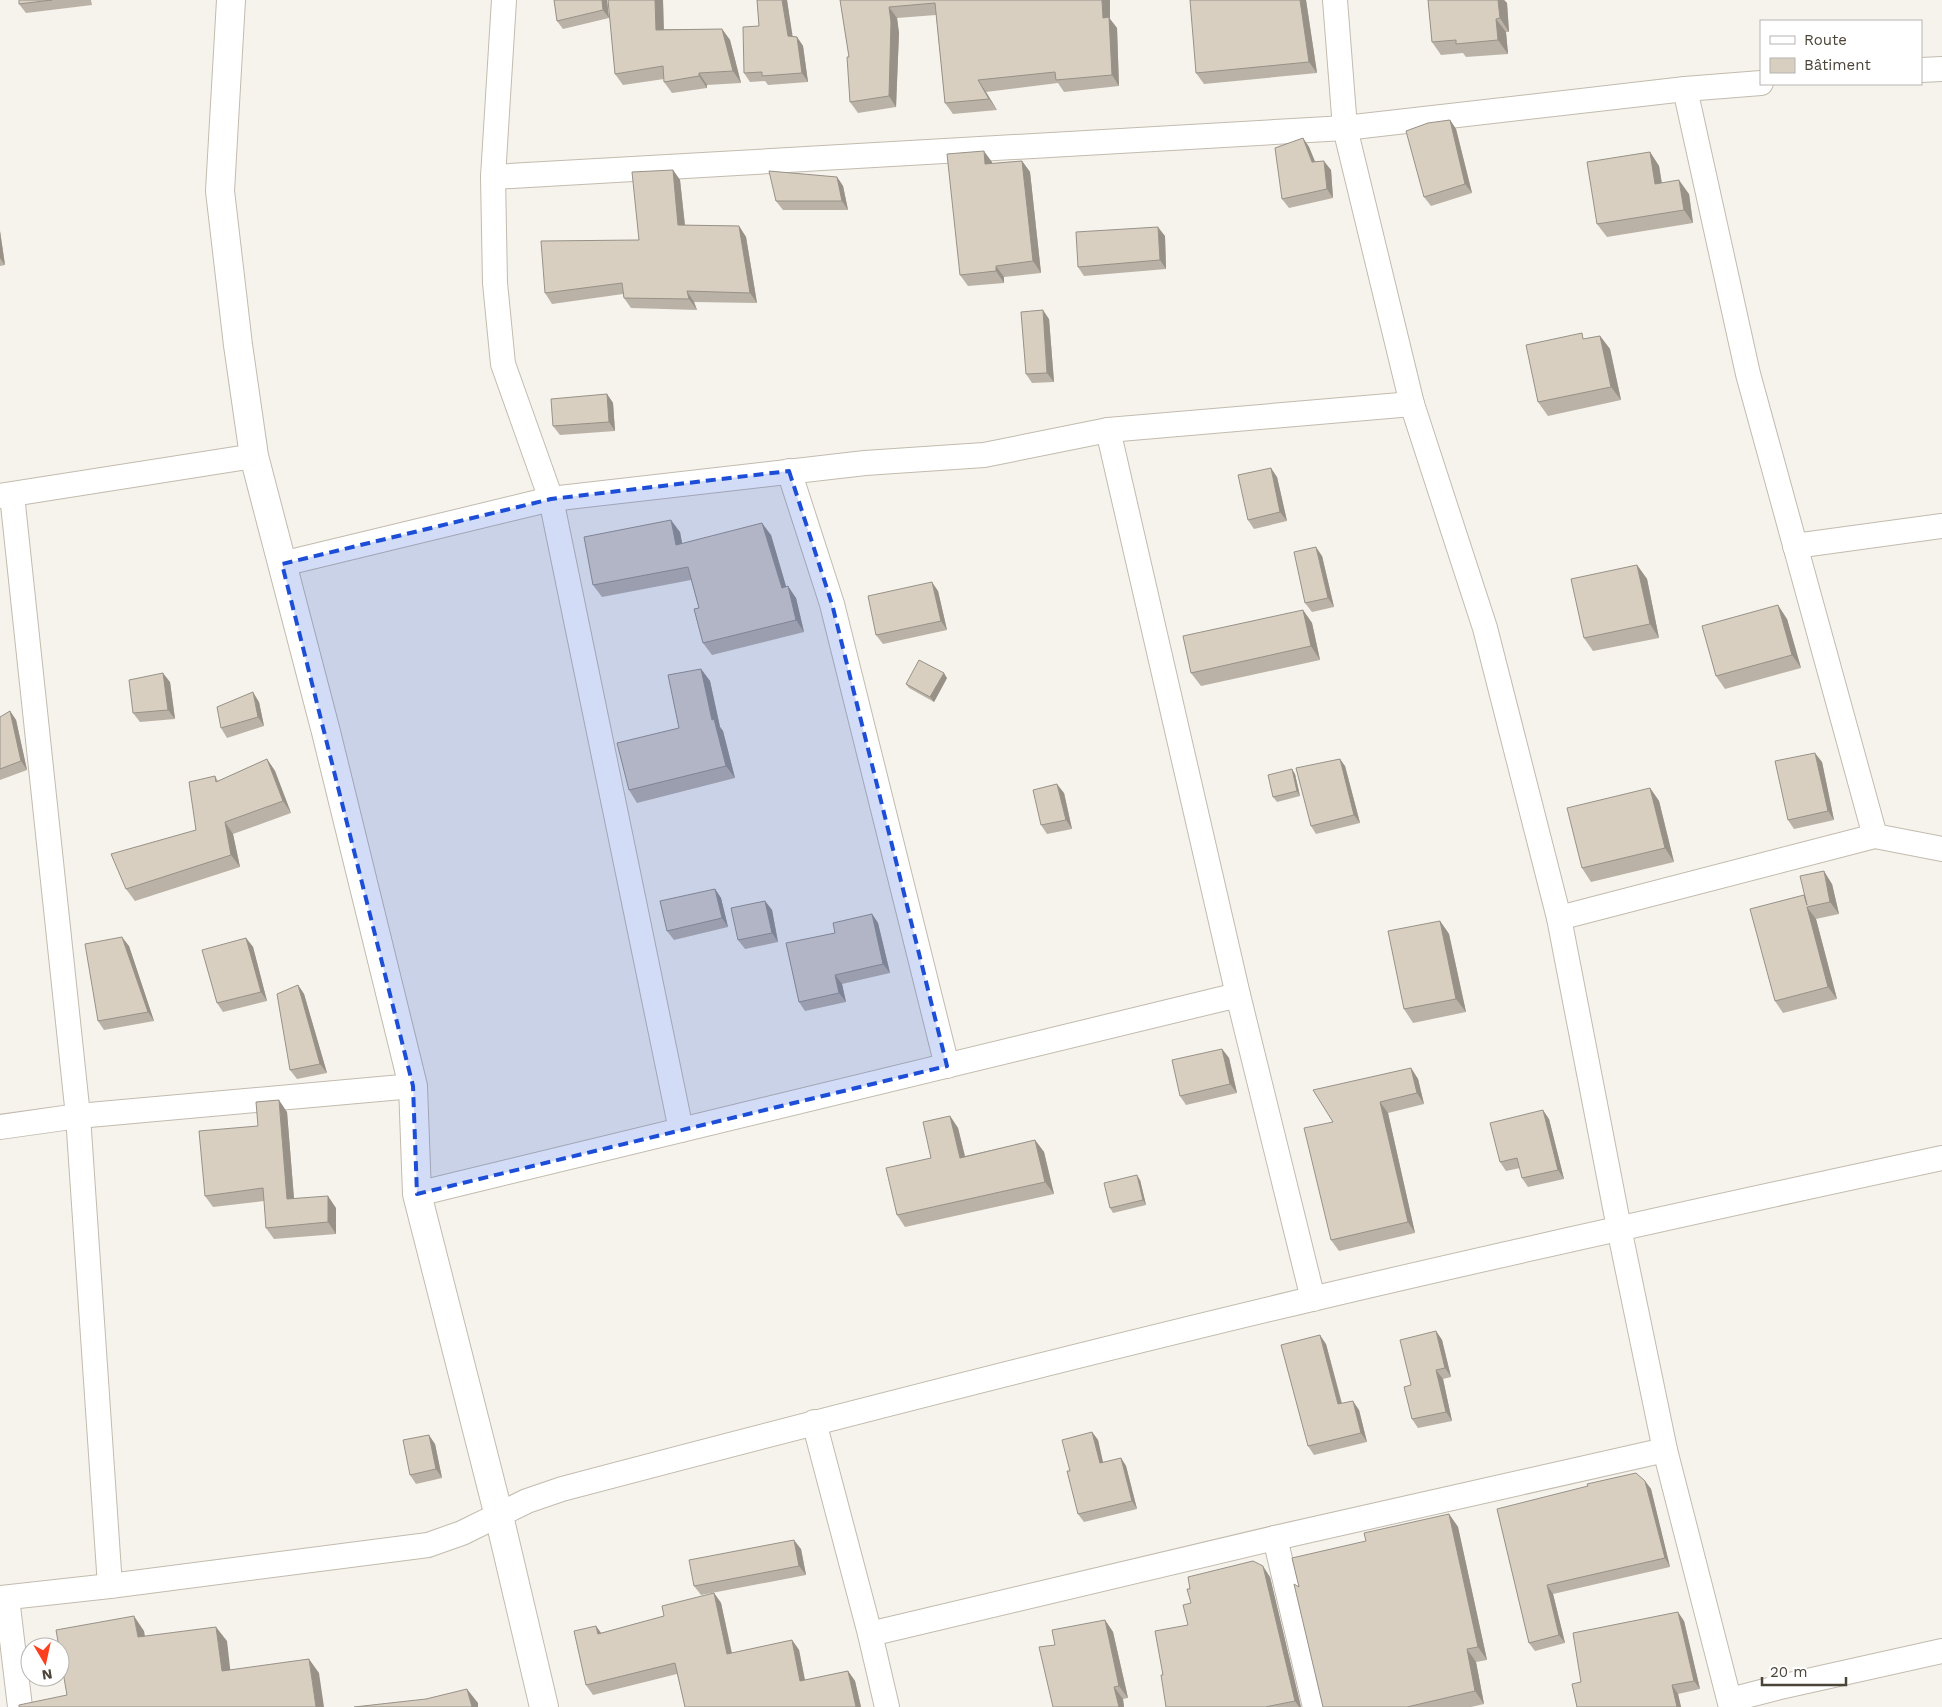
<svg xmlns="http://www.w3.org/2000/svg" width="1942" height="1707" font-family="'Work Sans',sans-serif">
<rect width="100%" height="100%" fill="#f6f3ec"/>
<g fill="none" stroke-linecap="round" stroke-linejoin="round">
<g stroke="#c2bbae" stroke-width="26">
<g id="minor">
<polyline points="504,0 493,177 495,283 503,364 551,499 681,1130"/>
<polyline points="1335,0 1345,128 1412,404 1485,628 1559,918 1619,1228 1665,1450 1731,1707"/>
<polyline points="1921,70 1942,69"/>
<polyline points="1685,89 1748,374 1875,836"/>
<polyline points="493,177 1345,128 1685,89 1761,83"/>
<polyline points="1108,430 1238,995 1313,1299"/>
<polyline points="789,471 832,604 947,1066"/>
<polyline points="12,495 78,1116 110,1586"/>
<polyline points="0,496 254,456"/>
<polyline points="1795,546 1942,526"/>
<polyline points="282,564 551,499 865,463 984,455 1108,430 1412,404"/>
<polyline points="1559,918 1875,836 1942,849"/>
<polyline points="0,1127 78,1116 413,1086"/>
<polyline points="417,1194 1238,995"/>
<polyline points="814,1422 870,1634 887,1707"/>
<polyline points="1275,1538 1315,1707"/>
<path d="M0 1598 110 1586 428 1545 462 1533 527 1501 562 1489C812 1423 1063 1358 1316 1298 1524 1249 1733 1203 1942 1158"/>
<polyline points="7,1598 20,1707"/>
<polyline points="870,1634 1275,1538 1665,1450"/>
<polyline points="1730,1700 1780,1687 1942,1651"/>
</g>
</g>
<g stroke="#c2bbae" stroke-width="30">
<polyline id="tertiary" points="231,0 220,191 238,345 254,456 326,732 413,1086 417,1194 499,1516 544,1707"/>
</g>
<use href="#minor" stroke="#fff" stroke-width="24"/>
<use href="#tertiary" stroke="#fff" stroke-width="28"/>
</g>
<g fill="#bab2a6">
<polygon points="19,0 91,0 92,5 26,13 19,4"/>
<polygon points="554,0 607,0 609,18 563,29 557,21"/>
<polygon points="608,0 663,0 664,29 722,29 730,40 741,83 707,85 707,88 672,93 664,82 664,79 623,85 615,74"/>
<polygon points="757,0 787,0 792,36 797,37 803,46 808,82 768,85 765,81 750,82 744,73 759,26"/>
<polygon points="840,0 1110,0 1110,19 1117,28 1119,86 1064,92 1058,83 986,92 997,110 953,114 945,103 936,15 897,18 899,33 896,107 858,113 850,102 849,57"/>
<polygon points="1306,0 1317,73 1204,84 1196,73"/>
<polygon points="1428,0 1504,0 1507,3 1509,32 1506,32 1508,54 1466,57 1463,53 1441,55 1432,42"/>
<polygon points="1450,120 1456,129 1472,193 1431,206 1424,197"/>
<polygon points="1303,138 1309,147 1315,162 1331,170 1333,198 1289,208 1282,199"/>
<polygon points="1650,152 1659,166 1662,183 1689,194 1693,223 1607,237 1597,224"/>
<polygon points="1022,161 1030,172 1041,273 1004,277 1004,283 968,286 960,275 992,162 992,164"/>
<polygon points="673,170 680,180 685,225 739,226 746,237 757,303 694,302 697,310 631,308 624,298 623,294 552,304 545,293 639,240"/>
<polygon points="837,177 843,186 848,210 783,210 776,201"/>
<polygon points="0,231 5,265 0,266"/>
<polygon points="1165,236 1166,269 1084,276 1078,267"/>
<polygon points="1049,319 1054,382 1032,383 1026,374"/>
<polygon points="1600,336 1610,349 1621,400 1548,416 1538,402 1586,339"/>
<polygon points="607,394 613,403 615,431 560,435 553,426"/>
<polygon points="1277,477 1287,521 1254,529 1248,520"/>
<polygon points="680,532 682,544 771,535 786,586 796,598 804,632 712,655 703,643 699,608 691,580 602,597 593,585"/>
<polygon points="1322,556 1334,607 1312,612 1305,603"/>
<polygon points="1637,565 1647,579 1659,638 1593,651 1584,638"/>
<polygon points="938,591 947,630 883,644 876,635"/>
<polygon points="1303,610 1312,623 1320,660 1201,686 1191,673"/>
<polygon points="1787,619 1801,668 1725,689 1716,676"/>
<polygon points="701,669 710,681 720,727 723,731 735,778 637,803 629,790 679,728"/>
<polygon points="947,678 934,702 909,688 906,684"/>
<polygon points="170,682 175,719 140,722 133,713"/>
<polygon points="259,702 264,726 227,738 221,728"/>
<polygon points="10,711 16,720 27,770 0,780 0,717"/>
<polygon points="267,759 275,771 291,813 233,834 240,867 135,901 126,889 196,830 215,776 218,781"/>
<polygon points="1822,762 1834,820 1794,829 1788,820"/>
<polygon points="1345,766 1360,823 1316,834 1311,826"/>
<polygon points="1295,774 1300,796 1277,802 1273,797"/>
<polygon points="1650,788 1659,801 1674,862 1591,882 1582,868"/>
<polygon points="1064,793 1072,829 1047,834 1041,825"/>
<polygon points="1832,884 1839,914 1816,919 1837,999 1783,1013 1775,1001 1804,895"/>
<polygon points="715,889 721,898 728,927 674,940 667,931"/>
<polygon points="765,901 772,910 778,942 745,949 738,940"/>
<polygon points="872,914 878,923 890,973 842,984 846,1002 805,1011 799,1002 835,933"/>
<polygon points="1440,921 1449,934 1466,1012 1413,1023 1404,1009"/>
<polygon points="246,938 253,947 267,1001 223,1012 217,1003"/>
<polygon points="129,946 154,1021 104,1030 98,1021"/>
<polygon points="298,985 304,994 327,1073 297,1079 290,1070"/>
<polygon points="1222,1049 1229,1058 1237,1093 1186,1105 1180,1096"/>
<polygon points="1411,1068 1418,1079 1424,1104 1388,1113 1415,1233 1339,1251 1331,1240 1333,1122"/>
<polygon points="287,1112 294,1199 336,1208 336,1234 274,1239 266,1228 264,1201 213,1207 205,1196 258,1126"/>
<polygon points="950,1116 958,1128 965,1156 1035,1140 1044,1152 1054,1194 905,1227 897,1215 931,1158"/>
<polygon points="1549,1119 1564,1179 1528,1187 1522,1178 1520,1168 1506,1171 1500,1162"/>
<polygon points="1140,1180 1146,1205 1113,1213 1110,1208"/>
<polygon points="1436,1331 1442,1340 1451,1377 1443,1379 1452,1421 1418,1428 1412,1419 1411,1385"/>
<polygon points="1326,1344 1342,1403 1359,1410 1367,1442 1314,1455 1308,1446"/>
<polygon points="1092,1432 1098,1440 1103,1463 1121,1458 1126,1466 1137,1509 1084,1522 1078,1514 1070,1471"/>
<polygon points="435,1444 442,1478 416,1484 410,1475"/>
<polygon points="1645,1481 1651,1489 1670,1567 1553,1594 1565,1643 1535,1651 1529,1643 1497,1509"/>
<polygon points="1449,1514 1458,1527 1487,1660 1476,1662 1484,1704 1471,1707 1323,1707 1299,1587 1366,1541"/>
<polygon points="801,1549 806,1575 701,1595 694,1586"/>
<polygon points="1270,1577 1301,1707 1166,1707 1163,1675 1188,1625 1191,1603 1190,1589"/>
<polygon points="714,1593 721,1603 732,1653 792,1640 799,1650 805,1680 848,1671 855,1681 861,1707 685,1707 677,1674 593,1695 586,1685 596,1626 601,1633 664,1616"/>
<polygon points="1105,1620 1113,1632 1128,1698 1123,1699 1124,1707 1053,1707 1055,1645"/>
<polygon points="1684,1621 1700,1689 1678,1694 1681,1707 1577,1707 1581,1682"/>
</g>
<g fill="#979187">
<polygon points="602,0 607,0 609,18 603,10"/>
<polygon points="655,0 663,0 664,41 656,30"/>
<polygon points="782,0 787,0 794,45 788,36"/>
<polygon points="1102,0 1110,0 1110,19 1117,28 1119,86 1112,75 1103,18"/>
<polygon points="1300,0 1306,0 1317,73 1309,62"/>
<polygon points="1498,0 1504,0 1507,3 1509,32 1500,18"/>
<polygon points="889,7 897,18 899,33 896,107 889,96"/>
<polygon points="1496,19 1506,32 1508,54 1498,40"/>
<polygon points="722,29 730,40 741,83 733,71"/>
<polygon points="797,37 803,46 808,82 802,73"/>
<polygon points="699,73 707,85 707,88 699,76"/>
<polygon points="978,80 986,92 997,110 989,99"/>
<polygon points="1450,120 1456,129 1472,193 1465,184"/>
<polygon points="1303,138 1309,147 1319,171 1312,162"/>
<polygon points="984,151 992,162 993,176 985,164"/>
<polygon points="1650,152 1659,166 1664,198 1655,184"/>
<polygon points="1022,161 1030,172 1041,273 1033,261"/>
<polygon points="1324,161 1331,170 1333,198 1327,189"/>
<polygon points="673,170 680,180 686,236 678,225"/>
<polygon points="837,177 843,186 848,210 842,201"/>
<polygon points="1679,180 1689,194 1693,223 1684,210"/>
<polygon points="739,226 746,237 757,303 750,293"/>
<polygon points="1158,227 1165,236 1166,269 1160,260"/>
<polygon points="0,231 5,265 0,258"/>
<polygon points="996,266 1004,277 1004,283 996,271"/>
<polygon points="687,291 694,302 697,310 689,299"/>
<polygon points="1043,310 1049,319 1054,382 1047,373"/>
<polygon points="1600,336 1610,349 1621,400 1611,387"/>
<polygon points="607,394 613,403 615,431 609,422"/>
<polygon points="1271,468 1277,477 1287,521 1280,512"/>
<polygon points="671,520 680,532 685,558 676,545"/>
<polygon points="762,523 771,535 790,600 782,588"/>
<polygon points="1316,547 1322,556 1334,607 1328,598"/>
<polygon points="1637,565 1647,579 1659,638 1650,624"/>
<polygon points="932,582 938,591 947,630 941,621"/>
<polygon points="788,586 796,598 804,632 796,620"/>
<polygon points="1778,605 1787,619 1801,668 1792,655"/>
<polygon points="1303,610 1312,623 1320,660 1311,646"/>
<polygon points="701,669 710,681 720,727 723,731 735,778 726,766 712,720"/>
<polygon points="163,673 170,682 175,719 168,710"/>
<polygon points="944,673 947,678 934,702 930,697"/>
<polygon points="253,692 259,702 264,726 258,717"/>
<polygon points="10,711 16,720 27,770 21,761"/>
<polygon points="1815,753 1822,762 1834,820 1828,811"/>
<polygon points="267,759 275,771 291,813 283,801"/>
<polygon points="1340,759 1345,766 1360,823 1354,815"/>
<polygon points="1292,769 1295,774 1300,796 1297,791"/>
<polygon points="1057,784 1064,793 1072,829 1066,820"/>
<polygon points="1650,788 1659,801 1674,862 1665,848"/>
<polygon points="225,822 233,834 240,867 231,855"/>
<polygon points="1824,871 1832,884 1839,914 1830,902"/>
<polygon points="715,889 721,898 728,927 722,918"/>
<polygon points="765,901 772,910 778,942 772,933"/>
<polygon points="1807,907 1816,919 1837,999 1828,987"/>
<polygon points="872,914 878,923 890,973 883,964"/>
<polygon points="1440,921 1449,934 1466,1012 1456,999"/>
<polygon points="122,937 129,946 154,1021 148,1012"/>
<polygon points="246,938 253,947 267,1001 261,992"/>
<polygon points="835,975 842,984 846,1002 839,993"/>
<polygon points="298,985 304,994 327,1073 320,1064"/>
<polygon points="1222,1049 1229,1058 1237,1093 1230,1084"/>
<polygon points="1411,1068 1418,1079 1424,1104 1417,1093"/>
<polygon points="279,1100 287,1112 295,1211 287,1199"/>
<polygon points="1380,1102 1388,1113 1415,1233 1408,1222"/>
<polygon points="1543,1110 1549,1119 1564,1179 1558,1170"/>
<polygon points="950,1116 958,1128 968,1169 960,1158"/>
<polygon points="1035,1140 1044,1152 1054,1194 1045,1182"/>
<polygon points="1137,1175 1140,1180 1146,1205 1143,1200"/>
<polygon points="328,1196 336,1208 336,1234 328,1222"/>
<polygon points="1436,1331 1442,1340 1451,1377 1445,1368"/>
<polygon points="1320,1335 1326,1344 1344,1413 1338,1404"/>
<polygon points="1436,1370 1443,1379 1452,1421 1446,1412"/>
<polygon points="1353,1401 1359,1410 1367,1442 1361,1433"/>
<polygon points="1092,1432 1098,1440 1105,1471 1100,1463"/>
<polygon points="429,1435 435,1444 442,1478 436,1469"/>
<polygon points="1121,1458 1126,1466 1137,1509 1132,1501"/>
<polygon points="1645,1481 1651,1489 1670,1567 1665,1558"/>
<polygon points="1449,1514 1458,1527 1487,1660 1478,1647"/>
<polygon points="794,1540 801,1549 806,1575 799,1566"/>
<polygon points="1263,1566 1270,1577 1301,1707 1299,1707 1295,1701"/>
<polygon points="1547,1585 1553,1594 1565,1643 1559,1635"/>
<polygon points="714,1593 721,1603 734,1664 727,1654"/>
<polygon points="1678,1612 1684,1621 1700,1689 1694,1681"/>
<polygon points="134,1616 144,1631 148,1652 138,1637"/>
<polygon points="1105,1620 1113,1632 1128,1698 1119,1686"/>
<polygon points="596,1626 603,1636 598,1634"/>
<polygon points="216,1627 227,1641 232,1685 222,1671"/>
<polygon points="792,1640 799,1650 807,1691 800,1681"/>
<polygon points="1467,1649 1476,1662 1484,1704 1475,1691"/>
<polygon points="309,1659 319,1673 324,1707 316,1707"/>
<polygon points="848,1671 855,1681 861,1707 856,1707"/>
<polygon points="1672,1685 1678,1694 1681,1707 1677,1707"/>
<polygon points="1114,1687 1123,1699 1124,1707 1119,1707"/>
<polygon points="467,1689 478,1703 478,1707 472,1707"/>
</g>
<g fill="#d8cfc1" stroke="#979187">
<polygon points="19,0 52,0 19,4"/>
<polygon points="554,0 602,0 603,10 557,21"/>
<polygon points="608,0 655,0 656,30 722,29 733,71 699,73 699,76 664,82 663,66 615,74"/>
<polygon points="757,0 782,0 788,36 797,37 802,73 762,76 762,72 744,73 743,27 759,26"/>
<polygon points="840,0 1102,0 1103,18 1109,17 1112,75 1056,80 1055,72 978,80 989,99 945,103 935,3 889,7 891,22 889,96 850,102 847,57 849,57"/>
<polygon points="1190,0 1300,0 1309,62 1196,73"/>
<polygon points="1428,0 1498,0 1500,18 1496,19 1498,40 1456,44 1456,40 1432,42"/>
<polygon points="1450,120 1465,184 1424,197 1406,131 1428,123"/>
<polygon points="1303,138 1312,162 1324,161 1327,189 1282,199 1275,148"/>
<polygon points="984,151 985,164 1022,161 1033,261 996,266 996,271 960,275 947,154"/>
<polygon points="1650,152 1655,184 1679,180 1684,210 1597,224 1587,162"/>
<polygon points="673,170 678,225 739,226 750,293 687,291 689,299 624,298 622,283 545,293 541,241 639,240 632,172"/>
<polygon points="769,171 837,177 842,201 776,201"/>
<polygon points="1158,227 1160,260 1078,267 1076,232"/>
<polygon points="1043,310 1047,373 1026,374 1021,312"/>
<polygon points="1582,333 1583,339 1600,336 1611,387 1538,402 1526,345"/>
<polygon points="607,394 609,422 553,426 551,399"/>
<polygon points="1271,468 1280,512 1248,520 1238,475"/>
<polygon points="671,520 676,545 762,523 782,588 788,586 796,620 703,643 694,609 699,608 688,567 593,585 584,537"/>
<polygon points="1316,547 1328,598 1305,603 1294,552"/>
<polygon points="1637,565 1650,624 1584,638 1571,579"/>
<polygon points="932,582 941,621 876,635 868,596"/>
<polygon points="1778,605 1792,655 1716,676 1702,626"/>
<polygon points="1303,610 1311,646 1191,673 1183,636"/>
<polygon points="919,660 944,673 930,697 906,684"/>
<polygon points="701,669 712,720 714,719 726,766 629,790 617,743 679,728 668,675"/>
<polygon points="163,673 168,710 133,713 129,680"/>
<polygon points="253,692 258,717 221,728 217,707"/>
<polygon points="10,711 21,761 0,769 0,717"/>
<polygon points="1815,753 1828,811 1788,820 1775,761"/>
<polygon points="267,759 283,801 225,822 231,855 126,889 111,854 196,830 189,782 215,776 216,782"/>
<polygon points="1340,759 1354,815 1311,826 1296,768"/>
<polygon points="1292,769 1297,791 1273,797 1268,775"/>
<polygon points="1057,784 1066,820 1041,825 1033,790"/>
<polygon points="1650,788 1665,848 1582,868 1567,808"/>
<polygon points="1824,871 1830,902 1807,907 1828,987 1775,1001 1750,909 1804,895 1807,905 1800,876"/>
<polygon points="715,889 722,918 667,931 660,901"/>
<polygon points="765,901 772,933 738,940 731,908"/>
<polygon points="872,914 883,964 835,975 839,993 799,1002 786,943 835,933 833,923"/>
<polygon points="1440,921 1456,999 1404,1009 1388,931"/>
<polygon points="122,937 148,1012 98,1021 85,944"/>
<polygon points="246,938 261,992 217,1003 202,950"/>
<polygon points="298,985 320,1064 290,1070 277,994"/>
<polygon points="1222,1049 1230,1084 1180,1096 1172,1060"/>
<polygon points="1411,1068 1417,1093 1380,1102 1408,1222 1331,1240 1304,1128 1333,1122 1313,1090"/>
<polygon points="279,1100 287,1199 328,1196 328,1222 266,1228 263,1188 205,1196 199,1131 258,1126 256,1102"/>
<polygon points="1543,1110 1558,1170 1522,1178 1517,1158 1500,1162 1490,1123"/>
<polygon points="950,1116 960,1158 1035,1140 1045,1182 897,1215 886,1168 931,1158 923,1122"/>
<polygon points="1137,1175 1143,1200 1110,1208 1104,1183"/>
<polygon points="1436,1331 1445,1368 1436,1370 1446,1412 1412,1419 1404,1387 1411,1385 1400,1340"/>
<polygon points="1320,1335 1338,1404 1353,1401 1361,1433 1308,1446 1281,1345"/>
<polygon points="1092,1432 1100,1463 1121,1458 1132,1501 1078,1514 1067,1471 1070,1471 1062,1440"/>
<polygon points="429,1435 436,1469 410,1475 403,1440"/>
<polygon points="1636,1473 1645,1481 1665,1558 1547,1585 1559,1635 1529,1643 1497,1509 1588,1486 1587,1484"/>
<polygon points="1449,1514 1478,1647 1467,1649 1475,1691 1407,1707 1323,1707 1294,1584 1299,1587 1292,1558 1366,1541 1364,1533"/>
<polygon points="794,1540 799,1566 694,1586 689,1560"/>
<polygon points="1253,1561 1263,1566 1295,1701 1265,1707 1166,1707 1161,1675 1163,1675 1155,1631 1188,1625 1183,1605 1191,1603 1187,1589 1190,1589 1188,1577"/>
<polygon points="714,1593 727,1654 792,1640 800,1681 848,1671 856,1707 685,1707 675,1663 586,1685 574,1631 596,1626 598,1634 664,1616 662,1606"/>
<polygon points="1678,1612 1694,1681 1672,1685 1677,1707 1577,1707 1572,1684 1581,1682 1573,1633"/>
<polygon points="134,1616 138,1637 216,1627 222,1671 309,1659 316,1707 19,1707 19,1705 67,1695 60,1655 60,1647 59,1647 56,1630"/>
<polygon points="1105,1620 1119,1686 1114,1687 1119,1707 1053,1707 1039,1647 1055,1645 1052,1630"/>
<polygon points="467,1689 472,1707 354,1707 426,1699"/>
</g>
<path fill="#1d4ed8" fill-opacity="0.2" stroke="#1d4ed8" stroke-width="4" stroke-dasharray="10 6" stroke-linejoin="round" d="M789 471 832 604 947 1066 417 1194 413 1086 282 564 551 499Z"/>
<rect x="1760" y="20" width="162" height="65" fill="#ffffff" stroke="#b7b4b0"/>
<rect x="1770" y="36" width="25" height="8" fill="#ffffff" stroke="#b7b4b0"/>
<text x="1804" y="45" font-size="15" fill="#4b4439">Route</text>
<rect x="1770" y="58" width="25" height="15" fill="#d8cfc1" stroke="#b7b4b0"/>
<text x="1804" y="70" font-size="15" fill="#4b4439">Bâtiment</text>
<g transform="translate(45 1662) rotate(171)"><circle r="24" fill="#ffffff" stroke="#b7b4b0"/>
<path d="M0-4L9 19L0 12L-9 19Z" fill="#fc3f1d"/>
<text y="-8" font-size="14" font-weight="bold" text-anchor="middle" fill="#4b4439">N</text>
</g>
<path d="M1762 1677v8h84v-8" fill="none" stroke="#4b4439" stroke-width="2.5"/>
<text x="1770" y="1677" font-size="15" fill="#4b4439" stroke="#ffffff" stroke-width="4" paint-order="stroke">20 m</text>
</svg>
